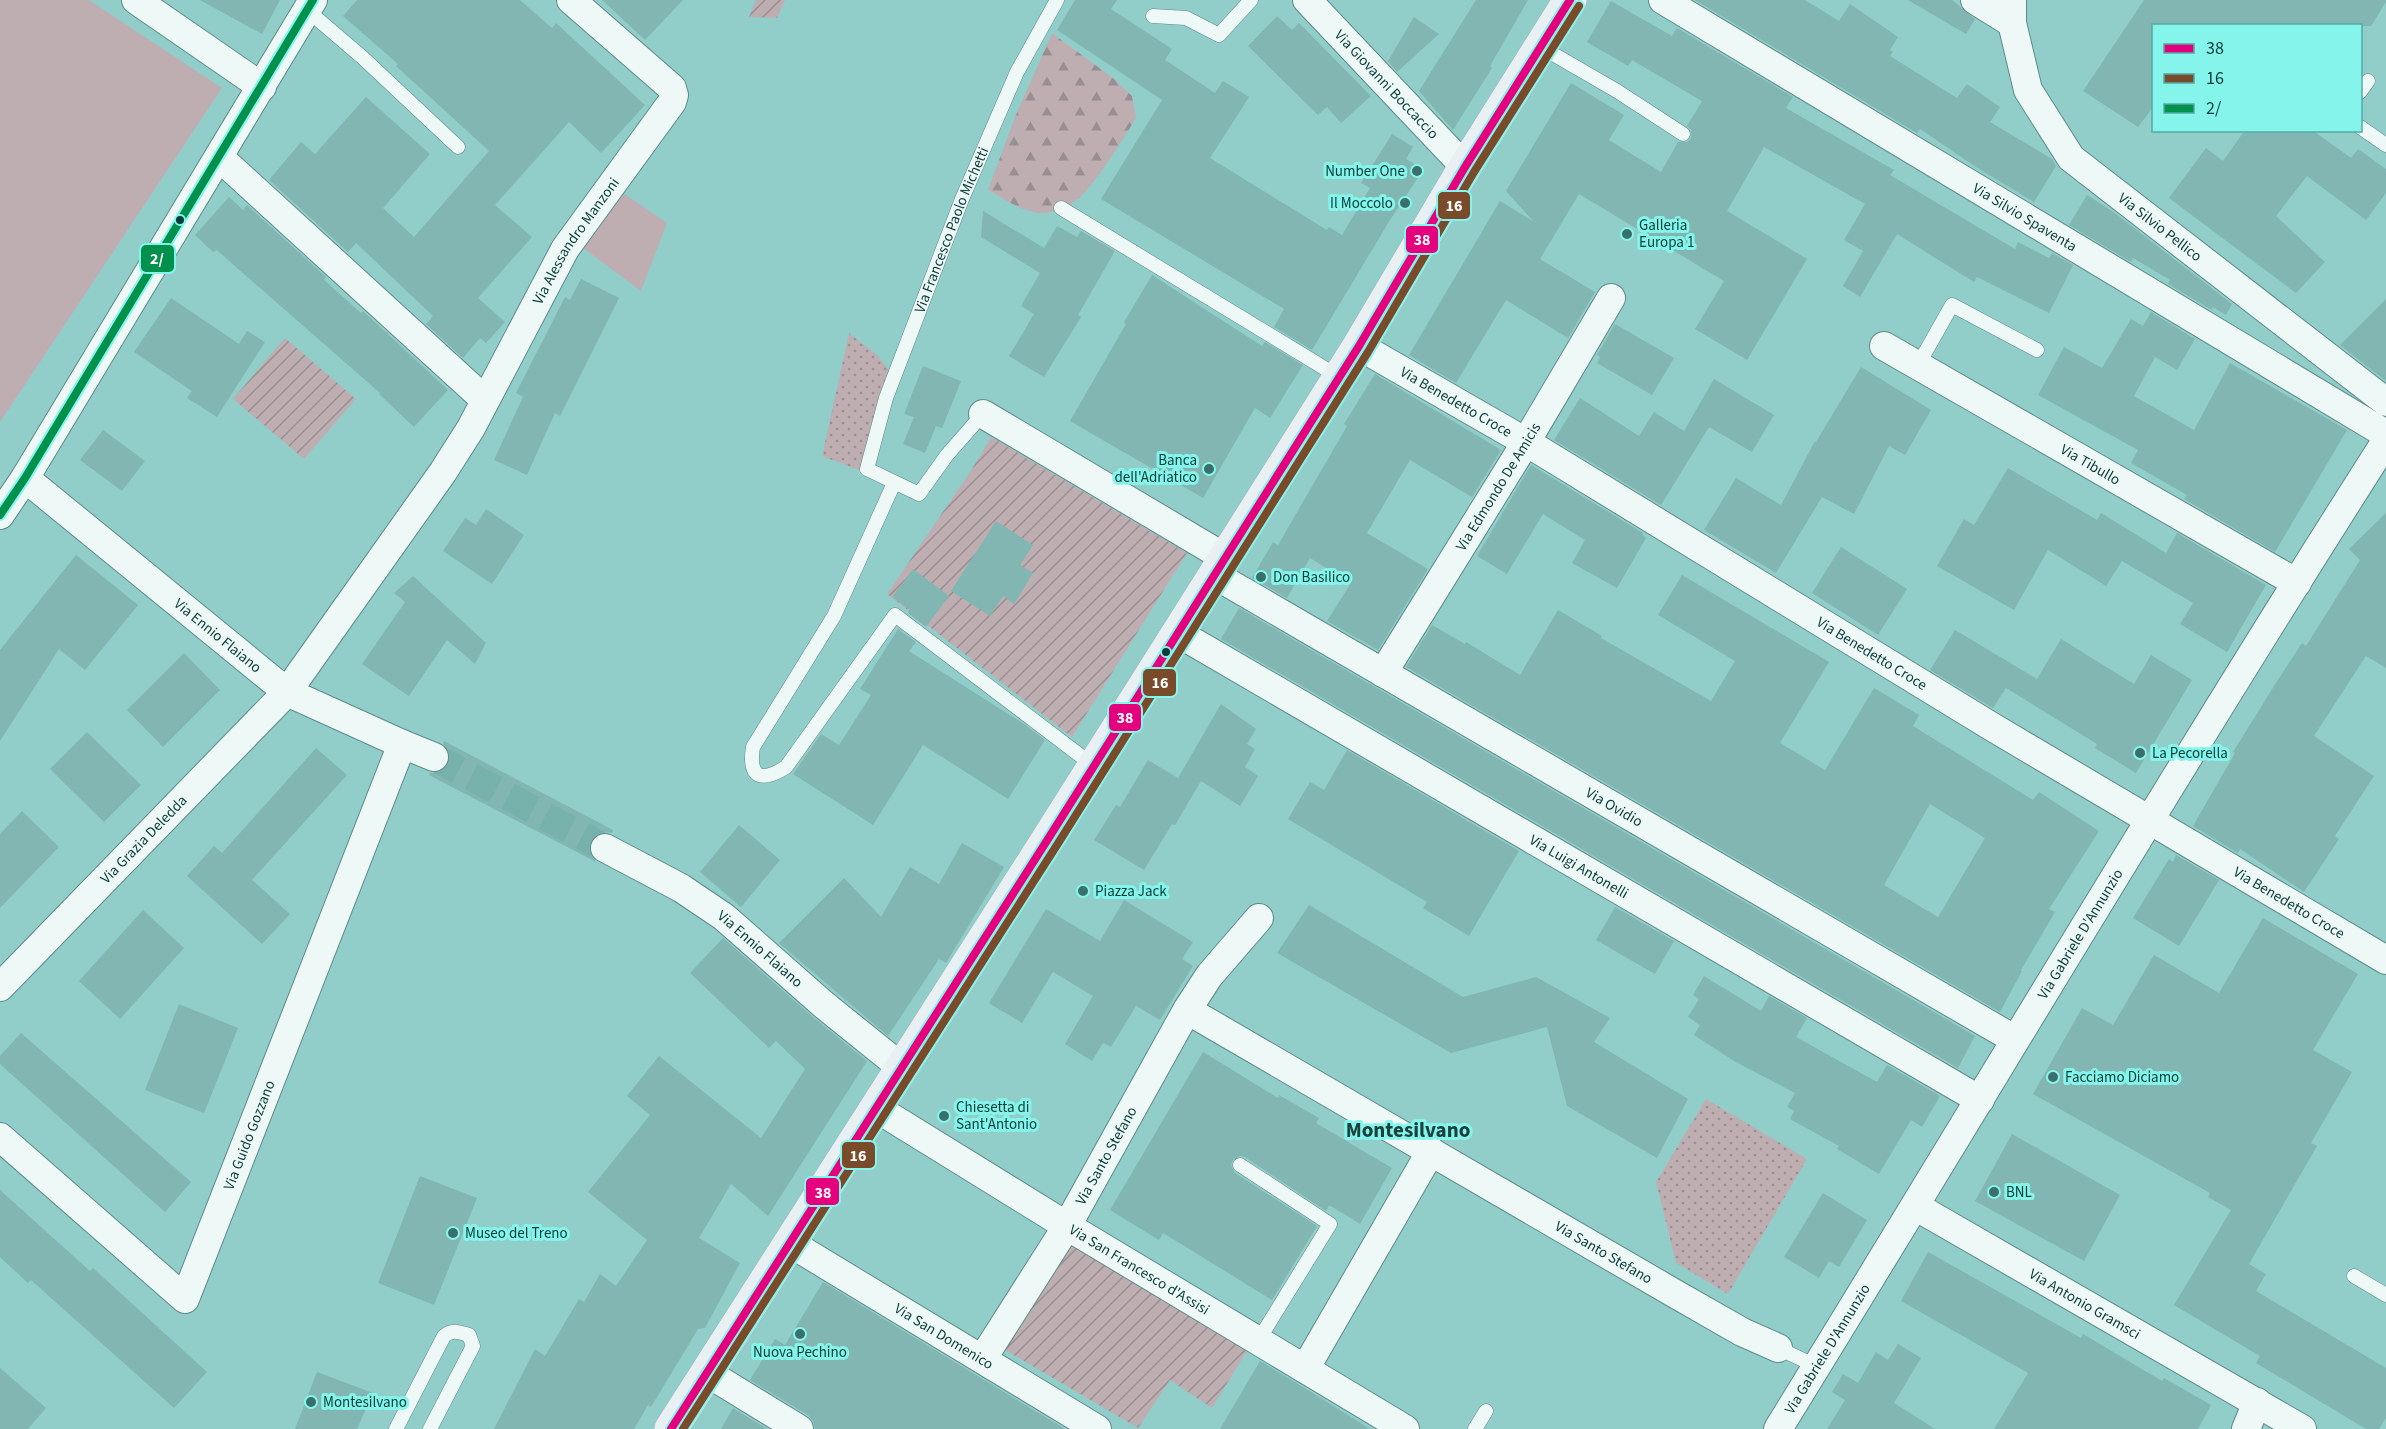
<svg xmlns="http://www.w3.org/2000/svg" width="2386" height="1429" font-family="'Source Sans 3',sans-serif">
<defs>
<pattern id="forest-firs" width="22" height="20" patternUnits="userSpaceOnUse" patternTransform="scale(1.5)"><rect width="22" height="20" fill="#beaeb2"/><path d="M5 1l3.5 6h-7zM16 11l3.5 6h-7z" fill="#998f92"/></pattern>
<pattern id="park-dots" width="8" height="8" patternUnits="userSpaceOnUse" patternTransform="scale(1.5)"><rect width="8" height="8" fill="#beaeb2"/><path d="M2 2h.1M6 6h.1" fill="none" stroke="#998f92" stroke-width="1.8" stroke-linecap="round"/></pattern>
<pattern id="garden-furrows" width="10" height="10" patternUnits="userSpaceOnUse" patternTransform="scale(1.5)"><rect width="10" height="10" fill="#beaeb2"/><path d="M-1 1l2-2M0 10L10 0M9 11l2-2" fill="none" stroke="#998f92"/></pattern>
</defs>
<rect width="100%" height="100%" fill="#91cec9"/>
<g fill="#beaeb2">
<polygon points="0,0 89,0 222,88 0,422"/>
<polygon points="620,191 667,223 641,291 583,248"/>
</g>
<path fill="url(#forest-firs)" d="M1052 33 1113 78 1132 96 1136 118C1124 138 1094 186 1077 200 1067 207 1054 213 1043 213 1023 213 1005 199 988 190L1015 117Z"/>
<g fill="url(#park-dots)">
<polygon points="849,333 877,355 893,375 873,420 861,471 822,456"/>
<polygon points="1706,1099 1807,1159 1728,1294 1676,1263 1656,1182"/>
</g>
<g fill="url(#garden-furrows)">
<polygon points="756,0 785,0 777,18 749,17"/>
<polygon points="285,338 356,399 304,459 233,399"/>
<polygon points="991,437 1187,553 1072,737 887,594 972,469"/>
<polygon points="1068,1238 1248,1349 1212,1408 1170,1380 1138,1428 1002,1348"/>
</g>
<g fill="#81b6b2" fill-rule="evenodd">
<polygon points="200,0 280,0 262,34"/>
<polygon points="357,0 520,0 552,28 556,23 645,105 601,153 569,122 495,205 532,237 478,298 505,322 486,343 480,338 463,358 426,324 433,316 356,243 348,252 269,180 301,142 315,154 366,97 430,154 383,208 414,237 489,151 396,66 398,64 343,16"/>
<polygon points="602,0 683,0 645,40"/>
<polygon points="1075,0 1117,0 1111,9 1172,49 1165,60 1215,93 1223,81 1249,97 1210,158 1327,230 1329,227 1342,235 1370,188 1361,183 1392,134 1413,147 1406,159 1423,170 1390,220 1312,350 1274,327 1284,309 1101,199 1162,100 1057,30"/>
<polygon points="1476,0 1528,0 1490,66 1492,68 1453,130 1419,91"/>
<polygon points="1695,0 1805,0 1839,21 1850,4 1898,37 1890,50 1893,52 1890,56 1957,98 1967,84 2000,107 1990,122 2052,159 2056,166 2034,202 1976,167 1920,129 1917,133"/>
<polygon points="1908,0 1952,0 1975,19 1966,34"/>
<polygon points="2144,0 2386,0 2386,2 2371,26 2154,26 2154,106 2138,127 2083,91"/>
<polygon points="1611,1 1672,36 1677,28 1793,97 1786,108 1894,170 1890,175 2015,249 2018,242 2049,258 2052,253 2073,265 2049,313 1977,277 1974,282 1897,234 1860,297 1843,286 1863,251 1844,240 1865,204 1764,147 1727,211 1807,259 1747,360 1695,329 1724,281 1579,194 1540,259 1595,292 1568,338 1506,300 1456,383 1409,355 1500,201 1533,221 1506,191 1571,83 1624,115 1609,140 1661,172 1678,142 1687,142 1691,138 1691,130 1687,126 1702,101 1632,60 1628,66 1587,42"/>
<polygon points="1277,16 1292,30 1299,23 1371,96 1341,123 1327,107 1318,115 1248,46"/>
<polygon points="1414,17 1439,34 1397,72 1388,61"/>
<polygon points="2245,130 2312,130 2351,158 2358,149 2386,169 2386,193 2366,220 2307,176 2276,216 2325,262 2296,293 2169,198 2206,148 2223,161"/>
<polygon points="2087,195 2112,211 2232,304 2226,315 2213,307 2212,310 2168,284 2170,280 2133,258 2131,262 2069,225"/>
<polygon points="229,197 243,210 247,205 326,277 324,280 361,313 363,311 448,390 414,427 379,394 380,393 237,268 217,250 213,252 195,235"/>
<polygon points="983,211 1044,248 1057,226 1077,237 1081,231 1115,251 1078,315 1081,317 1044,377 1009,356 1034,314 1021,306 1040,273 981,237"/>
<polygon points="1152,275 1262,346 1265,342 1303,365 1270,418 1255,408 1203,498 1070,421 1126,324 1124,322"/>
<polygon points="581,279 619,298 560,416 555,413 527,475 494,460 523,397 516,393 565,297 570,300"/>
<polygon points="171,298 239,344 247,331 265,342 217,417 187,398 192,391 134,352"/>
<polygon points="2386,299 2386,381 2340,345"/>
<polygon points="2151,312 2195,339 2177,370 2155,357 2134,396 2194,430 2230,363 2347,430 2275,552 2184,499 2187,495 2131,463 2138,450 2038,395 2064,347 2102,368 2131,319 2143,326"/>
<polygon points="1615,324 1674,358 1652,395 1597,363 1600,357 1597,355"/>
<polygon points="923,366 961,381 942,428 936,426 925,453 903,444 914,417 904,414"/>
<polygon points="1861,367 1931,410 1905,455 1889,446 1854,514 1822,497 1776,573 1704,530 1736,478 1781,505 1815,441 1816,442"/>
<polygon points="1375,374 1501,450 1472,497 1410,460 1367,533 1428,569 1378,650 1327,621 1351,583 1310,558 1287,598 1252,578 1273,542 1278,545 1347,426 1344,424"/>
<polygon points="1714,379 1774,415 1752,452 1709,427 1661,505 1554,440 1580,398 1639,436 1654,412 1684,431"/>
<polygon points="103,430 145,461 122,491 80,460"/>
<polygon points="1531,465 1643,533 1642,535 1646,538 1617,588 1572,563 1585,540 1543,514 1507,574 1477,556"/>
<polygon points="2008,468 2097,520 2101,513 2166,553 2177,533 2266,585 2227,652 2180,624 2193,603 2122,561 2106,586 2048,550 2014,610 1937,566 1964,519 1974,525"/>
<polygon points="486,509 524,535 492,584 443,551 465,518 476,525"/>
<polygon points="2386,513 2386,668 2366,656 2314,736 2374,776 2335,836 2339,839 2304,892 2240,849 2238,853 2193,826 2235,753 2233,752 2274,686 2302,643 2306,646 2360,560 2349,549"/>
<polygon points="996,521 1033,545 1020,565 1033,573 1014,604 1003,596 990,616 951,591"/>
<polygon points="1841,547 1907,589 1878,635 1812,593"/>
<polygon points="76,555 138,605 85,670 59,649 0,741 0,650"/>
<polygon points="913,569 949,596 926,627 908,613 910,610 892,597"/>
<path d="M1682 575 1829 662 1780 743 1825 770 1874 688 1919 715 1913 726 2033 800 2039 792 2099 831 2049 909 2055 912 2021 970 2022 971 2000 1012 1406 667 1432 625 1465 644 1466 642 1520 675 1558 610 1602 636 1601 638 1711 701 1735 661 1658 615ZM1930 804 1985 838 1938 917 1884 885Z"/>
<polygon points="413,576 486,643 475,664 447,640 409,696 362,664 405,602 394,593"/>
<polygon points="1239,608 1975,1036 1958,1068 1221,639"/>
<polygon points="898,629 916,642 909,651 1024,724 1045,740 1008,799 923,745 873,825 793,774 821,734 839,745 871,695 860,689"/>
<polygon points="1955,630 2037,679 2061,639 2134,684 2151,655 2192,680 2136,773 2095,748 2097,744 2006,688 1993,708 1930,670"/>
<polygon points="184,653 220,690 163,747 127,710"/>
<polygon points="1221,704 1256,729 1247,744 1255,749 1245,767 1258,776 1240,806 1201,781 1175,825 1172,824 1144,870 1094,840 1116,805 1120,807 1148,760 1178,778"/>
<polygon points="87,732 141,785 104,822 50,769"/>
<polygon points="444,741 613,830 612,833 604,832 597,834 590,841 589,849 596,862 429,775 430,773 437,773 444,770 449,764 450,754 443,744"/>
<polygon points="316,748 347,775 252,880 290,914 262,944 187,876 214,846 222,853"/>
<polygon points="1347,750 1519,851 1469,936 1423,908 1427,902 1288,819 1310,782 1324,790"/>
<polygon points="22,811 59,847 0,908 0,834"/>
<polygon points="739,825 780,860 741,907 700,872"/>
<polygon points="962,843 1004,867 946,963 939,959 888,1036 779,943 844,878 881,917 910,867 939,884"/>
<polygon points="2176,855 2219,880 2179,946 2133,918 2169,859 2173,862"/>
<polygon points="1124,900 1193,942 1182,959 1193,966 1160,1020 1136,1006 1111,1047 1103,1043 1092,1061 1065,1044 1093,996 1053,972 1022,1023 989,1003 1046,909 1100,941"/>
<polygon points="1309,905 1463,997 1536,977 1610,1018 1594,1042 1688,1099 1657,1158 1567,1106 1547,1027 1451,1053 1277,953"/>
<polygon points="1615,907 1674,941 1655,974 1596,940"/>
<polygon points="143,910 184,948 120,1019 79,981"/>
<polygon points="2263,918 2358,974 2313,1050 2352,1072 2311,1143 2317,1146 2249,1264 2266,1274 2256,1291 2386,1368 2386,1418 2379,1429 2366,1429 2256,1363 2260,1356 2174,1305 2231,1210 2208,1197 2210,1193 2033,1094 2082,1008 2113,1025 2154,955 2219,993"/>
<polygon points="723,938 814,1018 867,1061 768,1216 731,1184 699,1238 740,1263 705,1328 698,1329 651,1407 648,1405 634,1429 494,1429 535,1349 545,1356 579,1299 584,1302 600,1274 616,1286 647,1240 588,1192 650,1115 627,1096 659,1056 761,1138 805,1069 776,1041 769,1048 690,973"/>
<polygon points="1704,976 1761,1011 1769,996 1807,1018 1796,1037 1877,1082 1887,1065 1940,1096 1922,1127 1911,1120 1879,1174 1837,1149 1839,1146 1790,1119 1794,1111 1787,1107 1795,1093 1734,1061 1694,1035 1700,1025 1688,1017 1699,999 1693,995"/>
<polygon points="179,1004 238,1028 204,1113 145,1090"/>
<polygon points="21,1033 191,1182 165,1212 0,1064 0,1056"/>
<polygon points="1203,1052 1278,1098 1279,1095 1319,1118 1316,1123 1392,1168 1360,1224 1329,1205 1326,1211 1245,1157 1240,1156 1233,1160 1231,1165 1235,1173 1317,1226 1272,1300 1163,1233 1159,1240 1110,1210"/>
<polygon points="2012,1134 2120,1195 2084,1261 1975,1201"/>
<polygon points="420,1176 477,1198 434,1305 378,1283"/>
<polygon points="0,1190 90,1271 93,1268 207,1372 174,1408 31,1280 28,1283 0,1257"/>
<polygon points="1823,1193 1867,1220 1839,1267 1829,1261 1819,1278 1784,1257"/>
<polygon points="1928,1252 2081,1338 2083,1334 2162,1381 2164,1378 2211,1405 2198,1429 1994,1429 2028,1373 1901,1301"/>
<polygon points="823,1282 1065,1429 815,1429 813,1421 808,1415 750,1380 775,1339 785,1345"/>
<polygon points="1898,1344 1921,1358 1894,1403 1935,1429 1827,1429 1845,1400 1832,1392 1843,1374 1858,1383 1876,1352 1888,1360"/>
<polygon points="1260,1361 1311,1392 1370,1429 1220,1429"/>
<polygon points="0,1368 46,1408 28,1429 0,1429"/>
<polygon points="317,1372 373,1393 357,1429 295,1429"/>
<polygon points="733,1408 767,1429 721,1429"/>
</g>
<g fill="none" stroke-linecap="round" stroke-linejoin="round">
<polyline stroke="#76b1ac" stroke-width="28" stroke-dasharray="28 14" stroke-linecap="butt" points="434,757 605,848"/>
<g stroke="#5e8b89" stroke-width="15">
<g id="lane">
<polyline points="307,10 362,57 458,147"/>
<polyline points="1153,16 1186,18 1219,35 1251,0"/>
<polyline points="1541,47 1617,91 1683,134"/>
<polyline points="2360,92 2368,81"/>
<polyline points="2360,127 2386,145"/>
<polyline points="1061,208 1339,377"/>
<polyline points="1918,365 1952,305 2037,350"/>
<path id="s1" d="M983 414 947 455 919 494 867 469 886 398 962 199 1017 72 1057 0"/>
<path d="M894 483 834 616 753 747C748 778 761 783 786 767L895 615 1094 766"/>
<polyline points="1240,1165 1330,1224 1258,1341"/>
<polyline points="2354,1276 2386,1295"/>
<polyline points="1778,1348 1816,1366"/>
<path d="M396 1429 444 1336C452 1329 459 1332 469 1335L473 1346 430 1429"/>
<polyline points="1475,1429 1486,1411"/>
</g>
</g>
<g stroke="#5e8b89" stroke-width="30">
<g id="street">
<polyline points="136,0 262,87"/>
<path id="s2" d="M1307 0 1465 167"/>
<path id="s3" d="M1663 0 2386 434"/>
<polyline points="1975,0 2012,23"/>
<path id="s4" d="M2012 0V23L2028 90 2071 158 2386 402"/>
<polyline points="219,157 485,400"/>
<path id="s5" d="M1359 346 1526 442 1994 728 2386 960"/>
<path id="s6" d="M1884 346 2297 583"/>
<polyline points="983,414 1224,557"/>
<path id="s7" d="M25 478 287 692 402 744 434 757"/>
<polyline points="0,515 25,478 313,0"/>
<path id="s8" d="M1213 574 2014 1039"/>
<path id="s9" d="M1178 633 1980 1100"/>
<path id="s10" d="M1383 673 1526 442 1611 298"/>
<path id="s11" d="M605 848 681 888 724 917 824 1005 901 1067"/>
<path id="s12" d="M0 987 287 692 443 472 471 428 565 249 672 102 674 95 672 88 571 0"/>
<path id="s13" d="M1187 1010 1672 1292 1742 1332 1778 1348"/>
<path id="s14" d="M876 1108 1067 1226 1405 1429"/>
<path id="s15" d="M0 1137 185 1299 402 744"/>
<path id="s16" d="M1915 1206 2302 1429"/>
<path id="s17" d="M790 1243 1097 1429"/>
<path id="s18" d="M983 1358 1067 1226 1187 1010 1209 976 1259 918"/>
<polyline points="1305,1369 1431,1151"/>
<polyline points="706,1372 799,1429"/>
<path id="s19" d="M1778 1429C1981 1100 2178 767 2386 441"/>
<polyline points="2246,1429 2257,1402"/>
</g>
</g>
<g stroke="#9bb7bb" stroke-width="34">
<polyline id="primary" points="671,1429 1048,839 1359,346 1465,167 1570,0"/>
</g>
<use href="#lane" stroke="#eef8f7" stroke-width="14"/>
<use href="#street" stroke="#eef8f7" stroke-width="28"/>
<use href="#primary" stroke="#e9f0f4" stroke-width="33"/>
<g stroke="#85f5ec" stroke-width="12">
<polyline id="bus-1" points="671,1429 1048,839 1359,346 1465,167 1570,0"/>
</g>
<g stroke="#85f5ec" stroke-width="12">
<polyline id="bus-2" points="683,1429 1057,845 1368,352 1474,172 1579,6"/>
</g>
<g stroke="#85f5ec" stroke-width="12">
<polyline id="bus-3" points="0,515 25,478 313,0"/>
</g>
<use href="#bus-1" stroke="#e5007d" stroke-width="8"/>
<use href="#bus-2" stroke="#7a4b2a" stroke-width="8"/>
<use href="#bus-3" stroke="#02914c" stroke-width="8"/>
</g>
<g fill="#39706c" stroke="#85f5ec" stroke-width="2">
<circle cx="1417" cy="171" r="6"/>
<circle cx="1405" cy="203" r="6"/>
<circle cx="1627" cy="234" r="6"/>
<circle cx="1209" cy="469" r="6"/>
<circle cx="1261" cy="577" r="6"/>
<circle cx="2140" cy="753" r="6"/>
<circle cx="1083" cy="891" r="6"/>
<circle cx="2053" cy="1077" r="6"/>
<circle cx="944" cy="1116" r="6"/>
<circle cx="1994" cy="1192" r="6"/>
<circle cx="453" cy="1233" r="6"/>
<circle cx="800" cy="1334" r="6"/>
<circle cx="311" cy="1402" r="6"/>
</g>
<g fill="#093d3a" stroke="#85f5ec" stroke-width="2">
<circle cx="180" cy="220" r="5"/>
<circle cx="1166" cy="652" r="5"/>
</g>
<g text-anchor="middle" stroke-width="6" stroke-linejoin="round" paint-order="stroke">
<g font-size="15" fill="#093d3a" stroke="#85f5ec">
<text dy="5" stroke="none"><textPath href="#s2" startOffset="116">Via Giovanni Boccaccio</textPath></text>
<text dy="5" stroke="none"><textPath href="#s3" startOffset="422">Via Silvio Spaventa</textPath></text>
<text dy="5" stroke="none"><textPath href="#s4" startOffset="285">Via Silvio Pellico</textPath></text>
<text dy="5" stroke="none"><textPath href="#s1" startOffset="414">Via Francesco Paolo Michetti</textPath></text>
<text dy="5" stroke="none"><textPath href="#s12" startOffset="948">Via Alessandro Manzoni</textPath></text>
<text dy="5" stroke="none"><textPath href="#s5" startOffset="112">Via Benedetto Croce</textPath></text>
<text dy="5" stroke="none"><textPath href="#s6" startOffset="238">Via Tibullo</textPath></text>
<text dy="5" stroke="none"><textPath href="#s10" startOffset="219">Via Edmondo De Amicis</textPath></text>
<text dy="5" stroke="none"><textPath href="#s7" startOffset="249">Via Ennio Flaiano</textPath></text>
<text dy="5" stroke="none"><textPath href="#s5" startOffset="598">Via Benedetto Croce</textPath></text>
<text dy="5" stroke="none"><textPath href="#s8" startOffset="464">Via Ovidio</textPath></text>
<text dy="5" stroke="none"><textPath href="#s12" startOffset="206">Via Grazia Deledda</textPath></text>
<text dy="5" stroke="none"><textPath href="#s9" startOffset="464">Via Luigi Antonelli</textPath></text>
<text dy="5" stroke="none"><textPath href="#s5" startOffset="1084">Via Benedetto Croce</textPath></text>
<text dy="5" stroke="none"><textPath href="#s19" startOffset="580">Via Gabriele D'Annunzio</textPath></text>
<text dy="5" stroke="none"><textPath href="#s11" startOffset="186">Via Ennio Flaiano</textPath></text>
<text dy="5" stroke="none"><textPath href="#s15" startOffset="422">Via Guido Gozzano</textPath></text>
<text dy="5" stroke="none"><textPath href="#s18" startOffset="237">Via Santo Stefano</textPath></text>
<text dy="5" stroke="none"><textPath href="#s13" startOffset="482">Via Santo Stefano</textPath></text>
<text dy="5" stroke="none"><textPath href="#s14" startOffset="309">Via San Francesco d'Assisi</textPath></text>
<text dy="5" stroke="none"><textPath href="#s16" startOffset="196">Via Antonio Gramsci</textPath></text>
<text dy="5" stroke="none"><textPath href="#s17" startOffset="180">Via San Domenico</textPath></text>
<text dy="5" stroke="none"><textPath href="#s19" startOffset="94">Via Gabriele D'Annunzio</textPath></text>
</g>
<g font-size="15" fill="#093d3a" stroke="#85f5ec" text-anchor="start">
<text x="1405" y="176" text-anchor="end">Number One</text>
<text x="1393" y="208" text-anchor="end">Il Moccolo</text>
<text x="1639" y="230">Galleria<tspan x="1639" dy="17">Europa 1</tspan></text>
<text x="1197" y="465" text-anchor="end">Banca<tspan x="1197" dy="17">dell'Adriatico</tspan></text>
<text x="1273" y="582">Don Basilico</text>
<text x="2152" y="758">La Pecorella</text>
<text x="1095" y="896">Piazza Jack</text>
<text x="2065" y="1082">Facciamo Diciamo</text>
<text x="956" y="1112">Chiesetta di<tspan x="956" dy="17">Sant'Antonio</tspan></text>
<text x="2006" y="1197">BNL</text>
<text x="465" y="1238">Museo del Treno</text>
<text x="800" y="1357" text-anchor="middle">Nuova Pechino</text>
<text x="323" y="1407">Montesilvano</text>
</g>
<g font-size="21" font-weight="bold" fill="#1c403d" stroke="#85f5ec">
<text x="1408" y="1137">Montesilvano</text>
</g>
</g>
<g stroke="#85f5ec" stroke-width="2">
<rect x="1437" y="191" width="34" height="29" rx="6" fill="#7a4b2a"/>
<rect x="1405" y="225" width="34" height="29" rx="6" fill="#e5007d"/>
<rect x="140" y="244" width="35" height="29" rx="6" fill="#02914c"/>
<rect x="1142" y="668" width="35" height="29" rx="6" fill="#7a4b2a"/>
<rect x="1108" y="703" width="34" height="29" rx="6" fill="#e5007d"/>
<rect x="841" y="1141" width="35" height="28" rx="6" fill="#7a4b2a"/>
<rect x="805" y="1177" width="35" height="29" rx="6" fill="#e5007d"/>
</g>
<g font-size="16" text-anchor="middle" font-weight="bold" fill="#fff">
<text x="1454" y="211">16</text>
<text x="1422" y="245">38</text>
<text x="157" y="264">2/</text>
<text x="1160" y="688">16</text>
<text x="1125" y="723">38</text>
<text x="858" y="1161">16</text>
<text x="823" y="1198">38</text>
</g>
<rect x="2152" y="24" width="210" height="108" fill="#85f5ec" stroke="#53aba5" stroke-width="1.5"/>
<rect x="2164" y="44" width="30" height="9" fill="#e5007d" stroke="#53aba5" stroke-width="1.5"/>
<text x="2206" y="54" font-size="18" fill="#093d3a">38</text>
<rect x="2164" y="74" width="30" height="9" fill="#7a4b2a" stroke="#53aba5" stroke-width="1.5"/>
<text x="2206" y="84" font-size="18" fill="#093d3a">16</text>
<rect x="2164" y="104" width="30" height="9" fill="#02914c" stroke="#53aba5" stroke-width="1.5"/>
<text x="2206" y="114" font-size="18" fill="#093d3a">2/</text>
</svg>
